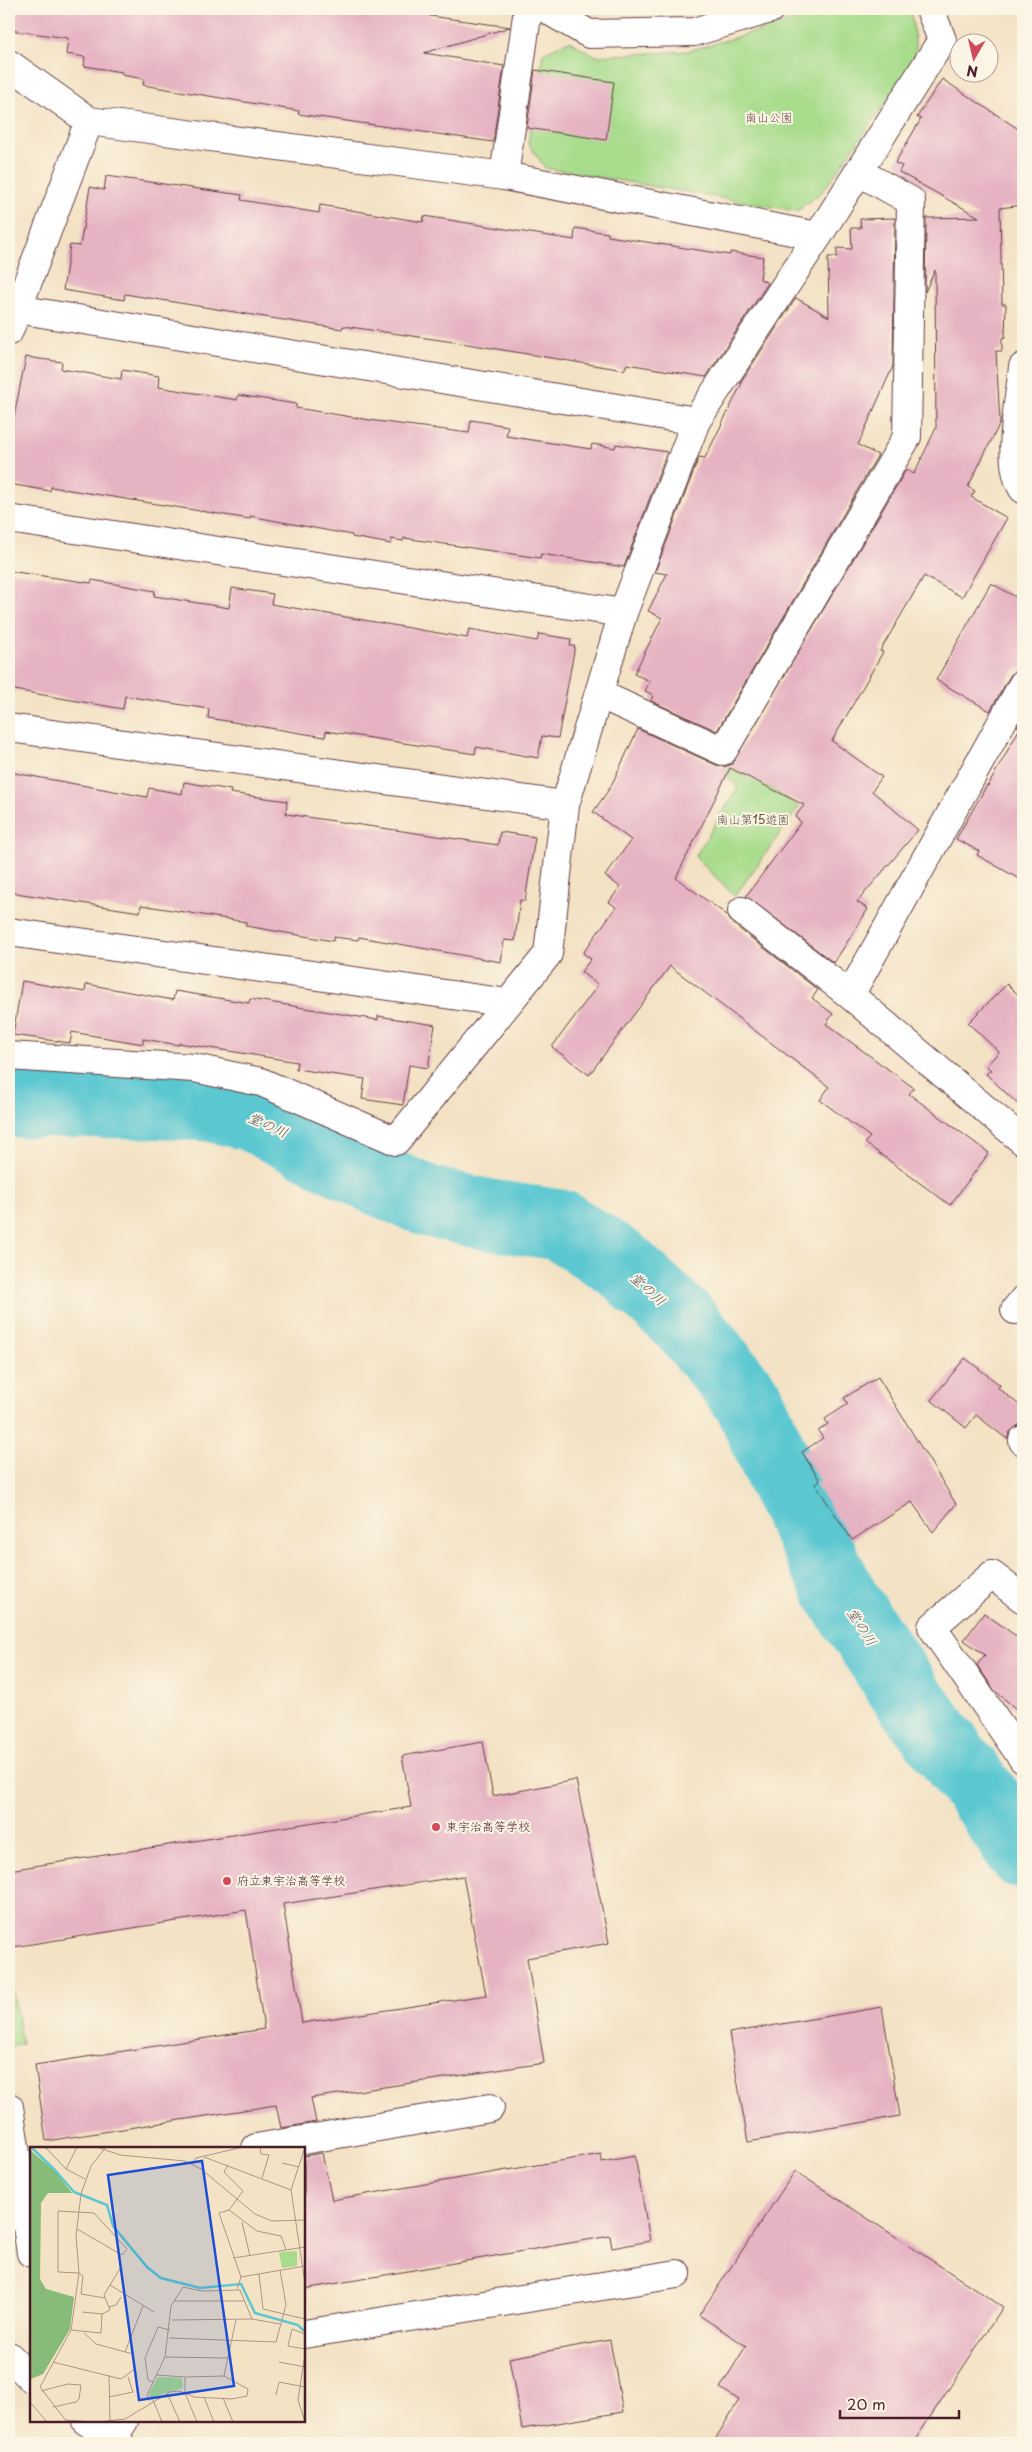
<svg xmlns="http://www.w3.org/2000/svg" width="1032" height="2452" font-family="'Playpen Sans','Klee One',sans-serif">
<rect width="100%" height="100%" fill="#fcf5e5"/>
<filter id="ink" filterUnits="userSpaceOnUse"><feTurbulence type="fractalNoise" baseFrequency=".02" numOctaves="2"/><feDisplacementMap in="SourceGraphic" scale="10" xChannelSelector="R" yChannelSelector="G"/><feConvolveMatrix kernelMatrix="1 2 1 2 8 2 1 2 1" color-interpolation-filters="sRGB"/></filter>
<filter id="wash" filterUnits="userSpaceOnUse"><feTurbulence type="fractalNoise" baseFrequency=".0096" numOctaves="4" result="noise"/><feDisplacementMap in="SourceGraphic" scale="20" xChannelSelector="R" yChannelSelector="G"/><feGaussianBlur stdDeviation="1.12" result="paint"/><feColorMatrix in="noise" values="0 0 0 0 0 0 0 0 0 0 0 0 0 0 0 0 0 1.4 0 .05"/><feComposite in="paint" operator="in"/></filter>
<g filter="url(#wash)">
<rect width="100%" height="100%" fill="#f3e2c4"/>
<g fill="#a8dc8c" stroke="#797e5c">
<polygon points="836,9 911,9 917,58 823,191 797,211 545,168 528,143 543,53 569,41 596,56 688,51"/>
<polygon points="734,759 759,780 799,807 735,896 695,857 738,787 724,774"/>
<polygon points="9,1970 22,2044 9,2046"/>
</g>
<g fill="none" stroke-linecap="round" stroke-linejoin="round">
<polyline stroke="#5ac7d1" stroke-width="71" points="9,1102 146,1103 209,1106 252,1116 378,1180 430,1202 490,1215 560,1225 621,1264 684,1322 749,1401 785,1484 844,1600 910,1700 991,1806 1023,1854"/>
</g>
<g id="blocks">
<g fill="#e6b3c3" fill-rule="evenodd">
<polygon points="9,9 431,9 430,16 510,27 424,53 504,66 493,142 298,114 299,111 143,85 144,79 122,75 122,72 84,66 85,57 66,54 68,38 9,30"/>
<polygon points="535,70 614,82 606,140 527,128"/>
<polygon points="942,79 1023,132 1023,205 1000,208 1002,304 1006,304 1005,337 1002,338 1002,351 996,351 1000,423 968,487 975,491 971,497 1007,518 962,597 924,576 880,651 883,652 832,741 882,777 872,791 918,830 857,902 868,909 834,963 746,896 801,822 795,817 804,805 730,768 676,878 727,915 732,923 818,990 812,998 833,1014 826,1024 914,1088 909,1094 989,1153 950,1205 865,1143 870,1137 820,1100 829,1087 670,966 589,1075 552,1047 598,985 581,972 591,959 583,953 616,907 609,902 620,887 605,876 631,840 593,812 610,788 638,729 716,765 724,767 732,764 906,470 914,474 936,428 935,270 925,292 926,218 979,217 899,172 902,166 895,163 921,119 917,117"/>
<polygon points="106,176 242,195 241,200 319,213 320,205 423,222 424,216 574,240 575,228 608,233 608,236 730,255 730,252 763,257 760,279 768,283 706,377 627,364 624,370 461,343 343,326 342,329 271,318 125,294 124,300 63,290 70,245 80,246 90,187 104,190"/>
<polygon points="895,218 893,366 858,445 878,455 717,731 651,701 653,695 645,691 650,681 634,674 662,618 648,611 667,574 655,572 699,457 705,458 742,383 740,383 796,298 829,317 828,257 837,257 837,248 852,249 851,228 861,228 860,219"/>
<polygon points="26,357 62,362 61,369 121,379 122,370 159,376 158,387 237,400 238,395 296,404 296,408 376,421 469,433 471,420 508,426 506,436 591,449 592,444 615,448 616,444 667,452 624,567 541,554 540,558 404,538 403,541 391,539 391,544 352,537 352,535 250,516 250,519 51,487 50,491 9,484 9,441"/>
<polygon points="9,571 91,583 92,580 155,591 154,596 229,608 232,588 273,594 271,604 467,638 469,629 537,641 539,634 571,639 570,646 575,646 558,738 542,736 538,758 476,747 475,754 326,731 325,737 208,718 209,709 125,696 123,709 9,689"/>
<polygon points="991,583 1023,601 1023,668 1015,670 1010,676 990,711 936,680"/>
<polygon points="1023,716 1023,881 977,855 979,851 956,839 987,785 988,786 1020,728 1017,726"/>
<polygon points="9,772 147,797 149,788 182,794 184,782 231,790 230,793 287,801 286,814 498,845 500,832 535,837 525,901 520,900 515,941 504,940 501,962 359,937 358,940 334,937 333,941 246,926 246,922 141,905 140,912 9,892"/>
<polygon points="22,981 85,992 86,984 173,1000 175,991 249,1003 250,999 378,1020 378,1016 435,1025 428,1068 409,1065 403,1105 362,1099 365,1079 296,1069 297,1062 179,1043 179,1045 143,1039 143,1044 72,1032 70,1043 13,1035"/>
<polygon points="1007,984 1023,1000 1023,1109 986,1074 991,1070 986,1066 999,1052 968,1023"/>
<polygon points="965,1358 1000,1385 998,1388 1023,1408 1023,1421 1010,1432 1007,1439 976,1415 966,1428 931,1400"/>
<polygon points="878,1377 956,1504 933,1532 912,1502 852,1540 815,1484 820,1481 802,1452 823,1438 818,1431 828,1424 825,1419 848,1404 844,1398"/>
<polygon points="984,1613 1023,1641 1023,1715 994,1690 977,1665 985,1655 964,1640"/>
<path d="M483 1742 493 1796 576 1780 609 1943 527 1958 544 2063 311 2098 316 2122 281 2128 276 2105 46 2141 35 2065 264 2029 246 1910 13 1947 9 1920V1870L411 1807 402 1756ZM463 1876 486 1995 302 2023 283 1904Z"/>
<polygon points="882,2007 900,2116 748,2142 729,2033"/>
<polygon points="322,2153 332,2200 601,2154 602,2162 635,2156 650,2241 612,2248 610,2236 304,2289 304,2156"/>
<polygon points="795,2171 1003,2307 913,2443 713,2443 739,2400 720,2388 746,2346 699,2315"/>
<polygon points="610,2340 623,2412 522,2429 509,2358"/>
</g>
</g>
</g>
<g filter="url(#ink)">
<use href="#blocks" fill-opacity="0" stroke="#633c42" stroke-width="1"/>
<g fill="none" stroke-linecap="round" stroke-linejoin="round">
<g stroke="#633c42" stroke-width="30">
<g id="minor">
<polyline points="546,9 589,34 694,32 770,9"/>
<polyline points="9,64 89,121 504,176 528,9"/>
<polyline points="504,176 818,236"/>
<polyline points="17,309 696,421"/>
<polyline points="9,331 89,121"/>
<path d="M1023 367C1020 398 1005 463 1023 489"/>
<polyline points="9,519 623,613"/>
<polyline points="599,694 723,751 907,437 911,201 859,172"/>
<polyline points="9,728 565,805"/>
<polyline points="742,911 850,995 1023,1141"/>
<polyline points="9,932 508,1003"/>
<polyline points="850,995 1023,684"/>
<polyline points="9,1056 194,1068 261,1082 396,1141 548,954 565,805 623,613 696,421 818,236 942,40 930,9"/>
<polyline points="1015,1310 1023,1300"/>
<polyline points="1023,1441 1023,1440"/>
<polyline points="1023,1599 992,1575 932,1627 1023,1759"/>
<polyline points="9,2107 31,2253"/>
<polyline points="256,2148 490,2108"/>
<polyline points="304,2334 677,2274"/>
<polyline points="112,2439 124,2421"/>
</g>
</g>
<g stroke="#633c42" stroke-width="30">
<g id="major">
<polyline points="9,2356 31,2378"/>
<polyline points="86,2421 120,2443"/>
</g>
</g>
<use href="#minor" stroke="#fff" stroke-width="28"/>
<use href="#major" stroke="#fff" stroke-width="28"/>
</g>
</g>
<g fill="#d1495b" stroke="#fcf5e5" stroke-width="2">
<circle cx="436" cy="1827" r="5"/>
<circle cx="227" cy="1881" r="5"/>
</g>
<g text-anchor="middle" stroke-width="4" stroke-linejoin="round" paint-order="stroke">
<g font-size="12" fill="#624e43" stroke="#fcf5e5">
<text x="769" y="122">南山公園</text>
<text x="753" y="824">南山第15遊園</text>
</g>
<g font-size="12" fill="#4a1f2b" stroke="#fcf5e5" text-anchor="start">
<text x="446" y="1831">東宇治高等学校</text>
<text x="237" y="1885">府立東宇治高等学校</text>
</g>
<g font-size="14" font-style="italic" fill="#4f515d" stroke="#fcf5e5">
<text transform="translate(268 1125) rotate(24)" y="5">堂の川</text>
<text transform="translate(648 1289) rotate(42)" y="5">堂の川</text>
<text transform="translate(862 1627) rotate(57)" y="5">堂の川</text>
</g>
</g>
<g transform="translate(30 2147)">
<rect width="275" height="275" fill="#f3e2c4"/>
<path d="M267 104V119L252 121 249 105ZM128 230 152 231 153 241 120 251 119 246Z" fill="#a8dc8c"/>
<path d="M0 3 25 24 42 46H18L11 56 10 132 16 142 44 150 40 182 13 227 1 232Z" fill="#86bc78"/>
<path fill="none" stroke="#5ac7d1" stroke-width="2.5" d="M1 0 24 22 44 45 77 58 83 79 117 120 131 131 170 141 211 137 225 166 268 178 274 184"/>
<path fill="none" stroke="#af9487" stroke-width="1" d="M15 0 36 22 55 32M67 0 90 8 155 14 171 22 225 67 242 74 275 73M230 0 231 7 239 8 232 31M275 0 261 43 275 136M174 10 261 43M252 16 269 20M162 17 166 11 213 0M198 18 194 25 213 44 199 63 189 66 211 130 207 142M36 22 47 0M199 63 227 84 251 89 256 103M212 75 220 109M47 82 92 108 97 102 64 66 28 64V125L49 126 53 129 51 147 75 151M203 111 275 100M229 127 233 162 275 172M211 130 275 119M80 138 91 120M144 154H214M79 160 86 158 91 150M52 165 72 167M142 173 222 172 250 177M41 183 71 186 72 167 80 163 74 148 80 138 124 165M275 187 262 182 258 199 275 202M139 191 246 195 256 158 250 123M95 205 113 159M135 210 198 211M23 215 91 232 105 222 103 207 66 197 54 186M249 215 275 220M79 228 80 274M126 228 155 230M194 229 206 173M123 235 118 233 115 211 128 180 140 183M11 244 38 237 51 238 49 252 46 255 23 260M137 246 150 275M246 248 249 235 275 240M79 250 103 245 98 230M174 250 184 275M193 251 203 275M123 253 132 275M120 254 117 248 135 210 141 159 153 140 172 144 210 143 222 172M0 255 17 275M36 273 62 275M37 275 10 240 41 183 49 126 46 89 51 47 61 19 76 0M68 275 95 272 140 245 149 244 155 246 164 250 202 252 217 249 218 242 194 229 155 230V246L167 275M275 275 268 253 275 207"/>
<path fill="#1d4ed8" fill-opacity="0.15" stroke="#1d4ed8" stroke-width="2.5" d="M172 14 204 239 109 253 78 28Z"/>
<rect width="275" height="275" fill="none" stroke="#4a1f2b" stroke-width="2.5"/>
</g>
<rect width="1032" height="2452" fill="none" stroke="#fcf5e5" stroke-width="30"/>
<g transform="translate(974 58) rotate(188)"><circle r="24" fill="#fcf5e5" stroke="#b59f9b"/>
<path d="M0-4L9 19L0 12L-9 19Z" fill="#d1495b"/>
<text y="-8" font-size="14" font-weight="bold" text-anchor="middle" fill="#4a1f2b">N</text>
</g>
<path d="M840 2410v8h119v-8" fill="none" stroke="#4a1f2b" stroke-width="2.5"/>
<text x="847" y="2410" font-size="15" fill="#4a1f2b" stroke="#fcf5e5" stroke-width="4" paint-order="stroke">20 m</text>
</svg>
